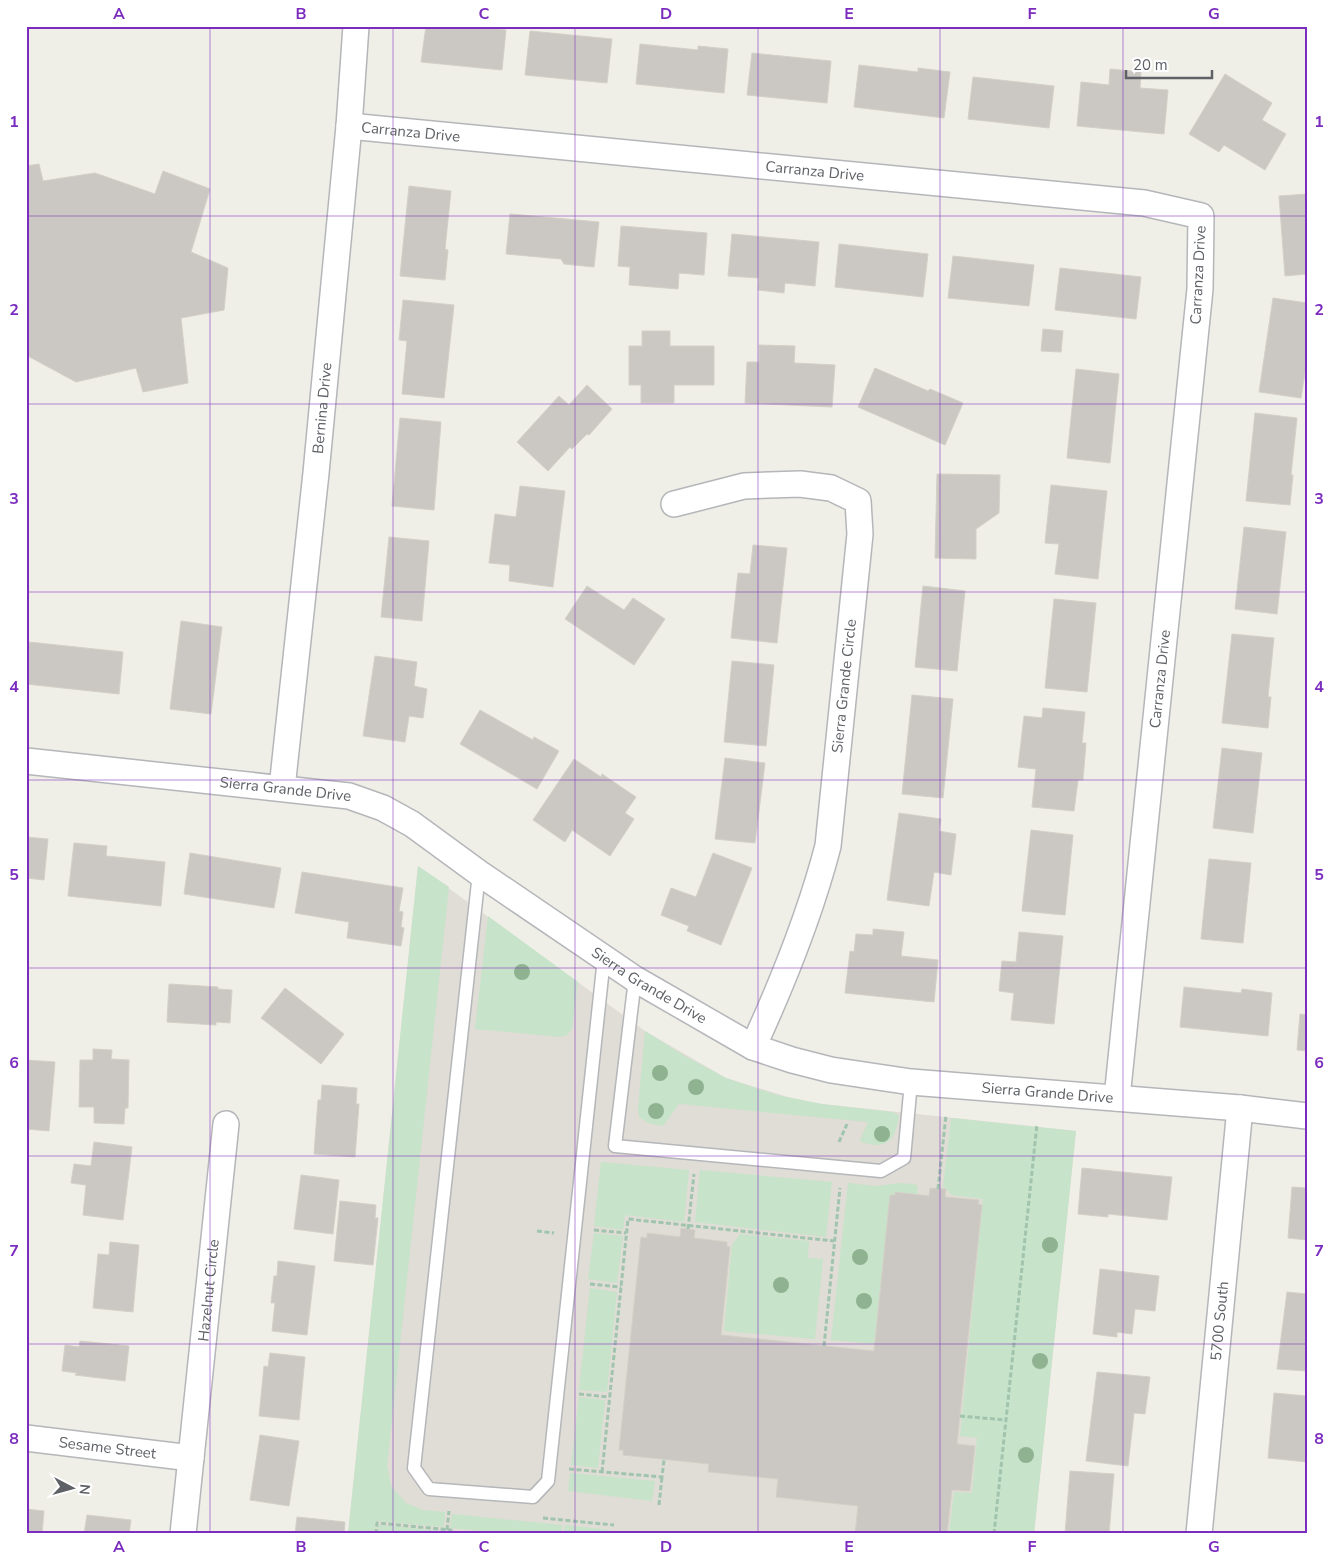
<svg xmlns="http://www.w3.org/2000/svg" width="1333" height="1560" font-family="'Nunito Sans',sans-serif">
<rect width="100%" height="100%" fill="#efeee7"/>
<polygon fill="#dfddd5" points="418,866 645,1031 726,1078 794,1099 822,1104 1076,1131 1034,1534 348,1534"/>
<g fill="#c7e3c9">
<polygon points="418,866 449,887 387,1466 391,1486 406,1503 423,1510 445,1512 444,1527 376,1521 374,1534 348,1534"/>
<polygon points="488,916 578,982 572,1029 567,1035 560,1037 475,1029"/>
<path d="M645 1031 683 1055 726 1078 777 1095 822 1104 893 1112 899 1116C895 1141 887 1150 861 1142L860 1140 868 1122 679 1104 663 1126 648 1123 639 1117 638 1108Z"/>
<polygon points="951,1118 1076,1131 1034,1534 949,1534 954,1492 972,1493 977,1438 960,1436 983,1199 952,1195 943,1186"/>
<polygon points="601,1162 689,1170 684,1222 625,1215 623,1230 594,1226"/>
<polygon points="700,1170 832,1182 826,1237 695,1222"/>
<polygon points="848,1183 876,1186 900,1183 915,1184 918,1187 917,1194 895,1192 895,1195 890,1195 874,1344 831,1340"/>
<polygon points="594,1233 623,1236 617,1283 588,1279"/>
<polygon points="740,1234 809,1241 808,1258 823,1259 815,1339 724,1331 732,1245"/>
<polygon points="590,1288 617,1292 607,1392 579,1390"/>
<polygon points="579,1397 605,1400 598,1468 571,1465"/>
<polygon points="570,1473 655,1481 652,1501 568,1491"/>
<polygon points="452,1514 562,1525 562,1534 515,1534 450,1528"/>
<polygon points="378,1525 444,1531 444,1534 377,1534"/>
<polygon points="565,1525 610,1530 609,1534 564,1534"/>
</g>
<g fill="#cbc8c4" stroke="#d3d0c6">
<polygon points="426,26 476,26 506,30 502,70 421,62"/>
<polygon points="530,31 612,39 607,83 525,75"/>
<polygon points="640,44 698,50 698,46 728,49 724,93 636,84"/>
<polygon points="752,53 831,61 827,103 747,95"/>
<polygon points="859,65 918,72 918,68 950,72 944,118 854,107"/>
<polygon points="1110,69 1141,72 1140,88 1168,90 1164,134 1077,126 1081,82 1109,85"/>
<polygon points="1225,74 1272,103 1262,120 1286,134 1265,170 1224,145 1219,152 1189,134"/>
<polygon points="973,77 1054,86 1049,128 968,119"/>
<polygon points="39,164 43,181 95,173 155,194 163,171 210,189 191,252 228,268 224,310 181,318 188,383 143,392 136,368 76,382 26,355 26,166"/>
<polygon points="409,186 451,191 445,249 448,250 445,280 400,276"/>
<polygon points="1307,194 1307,274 1285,276 1279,196"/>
<polygon points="510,214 599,222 594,267 564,264 561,259 506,254"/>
<polygon points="621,226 707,233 704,275 679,273 678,289 629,285 630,267 618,266"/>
<polygon points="732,234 819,242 815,286 785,283 784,293 758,290 759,278 728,276"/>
<polygon points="839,244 928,254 923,297 835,287"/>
<polygon points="953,256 1034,265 1029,306 948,298"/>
<polygon points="1060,268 1141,277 1136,319 1055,310"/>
<polygon points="1273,298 1307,303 1307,360 1301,398 1259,392"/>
<polygon points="403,300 454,305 444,398 402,394 407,341 399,340"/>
<polygon points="1043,329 1063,331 1061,352 1041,351"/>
<polygon points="642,331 670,331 670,346 714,346 714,385 674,385 674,403 641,403 641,385 629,385 629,346 642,346"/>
<polygon points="759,345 795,346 794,363 835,365 832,407 745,403 747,362 759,362"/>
<polygon points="875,368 928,391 930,389 963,403 945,445 858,407"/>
<polygon points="1076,369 1119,374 1110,463 1067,458"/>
<polygon points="587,385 612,409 589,435 587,434 572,449 570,447 548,471 517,442 559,396 569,405"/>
<polygon points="1255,413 1297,418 1291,475 1293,475 1290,505 1246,501"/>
<polygon points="400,418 441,422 434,510 392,506"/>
<polygon points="937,474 1000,475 999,513 976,529 976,559 935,558"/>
<polygon points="1051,485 1107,491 1098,579 1055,574 1059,544 1045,543"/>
<polygon points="520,486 565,491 553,587 509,581 510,565 489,563 495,514 516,517"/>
<polygon points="1244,527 1286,532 1277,614 1235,609"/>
<polygon points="389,537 429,541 422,621 381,617"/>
<polygon points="753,545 787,548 777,643 731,638 738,573 750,574"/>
<polygon points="587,586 624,610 633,598 665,619 634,665 565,619"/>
<polygon points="923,586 965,591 957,671 915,667"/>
<polygon points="1054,599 1096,603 1087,692 1045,688"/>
<polygon points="181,621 222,627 211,714 170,709"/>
<polygon points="1232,634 1274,638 1268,697 1271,697 1268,728 1222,723"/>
<polygon points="29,642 123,652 119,694 26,684"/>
<polygon points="375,656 417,662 414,686 427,689 423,718 409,716 405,742 363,736"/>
<polygon points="732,661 774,665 766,746 724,742"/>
<polygon points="912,695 953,699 943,798 902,794"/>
<polygon points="1043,708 1085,712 1082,743 1086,743 1083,780 1078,780 1074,811 1032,807 1036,769 1018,767 1024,716 1042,718"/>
<polygon points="480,710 533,740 534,737 559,751 537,789 460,744"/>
<polygon points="1222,748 1262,753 1253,833 1213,828"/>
<polygon points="725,758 765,763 755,843 715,839"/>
<polygon points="574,759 601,777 602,774 636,797 625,813 634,819 610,856 572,830 565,842 533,820"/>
<polygon points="899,813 941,819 939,831 956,834 951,875 934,872 929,906 887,900"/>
<polygon points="1031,830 1073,835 1065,915 1022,911"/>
<polygon points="26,837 48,839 44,880 26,878"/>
<polygon points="74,843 107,846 106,856 165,862 161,906 68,896"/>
<polygon points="190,853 281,868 274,908 184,894"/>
<polygon points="713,853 752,868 721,945 687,931 689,926 661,915 671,888 696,897"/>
<polygon points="1209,859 1251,863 1243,943 1201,939"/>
<polygon points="302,872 403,888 399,911 403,912 401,927 404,928 401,946 347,938 349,922 295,913"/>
<polygon points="873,929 904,932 901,956 938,960 934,1002 845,993 850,951 854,952 856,934 873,935"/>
<polygon points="1019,932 1063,936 1054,1024 1011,1020 1014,993 999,991 1002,961 1016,962"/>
<polygon points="169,984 218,987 218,989 232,990 230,1023 216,1022 216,1025 167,1022"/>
<polygon points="1184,987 1241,993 1242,989 1272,993 1268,1036 1180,1027"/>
<polygon points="285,988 344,1034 321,1064 261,1018"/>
<polygon points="1300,1014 1307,1015 1307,1051 1297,1050"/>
<polygon points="93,1049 112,1050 111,1059 129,1060 128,1108 125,1108 124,1124 94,1123 94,1107 79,1107 80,1060 93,1060"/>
<polygon points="26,1060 55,1062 49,1131 26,1129"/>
<polygon points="322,1085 357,1088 356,1104 359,1104 355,1157 314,1154 318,1100 321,1100"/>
<polygon points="94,1142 132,1147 123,1220 83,1215 86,1185 71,1183 74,1164 91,1166"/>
<polygon points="1082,1168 1172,1177 1167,1220 1108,1214 1108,1217 1078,1214"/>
<polygon points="301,1175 339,1180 333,1234 294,1229"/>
<polygon points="1292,1187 1307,1188 1307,1240 1288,1238"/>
<polygon points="930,1188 946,1189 945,1197 979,1200 978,1204 982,1205 957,1444 975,1446 970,1491 952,1490 947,1534 855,1534 858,1506 776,1497 778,1479 708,1472 709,1464 623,1455 623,1450 619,1450 641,1237 647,1238 647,1233 680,1237 681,1228 695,1230 694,1238 727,1242 727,1246 730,1247 721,1335 874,1351 890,1195 895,1195 895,1192 929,1196"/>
<polygon points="340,1201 376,1205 375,1218 378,1218 373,1265 334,1261"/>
<polygon points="110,1242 139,1245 133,1312 93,1308 98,1254 109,1255"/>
<polygon points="278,1261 315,1266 307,1335 272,1331 275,1303 271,1303 274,1276 277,1276"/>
<polygon points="1100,1269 1159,1276 1155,1311 1135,1309 1132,1334 1117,1332 1117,1337 1093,1334"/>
<polygon points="1287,1292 1307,1294 1307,1371 1277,1369"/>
<polygon points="80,1341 129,1346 125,1381 75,1375 77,1373 62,1371 65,1345 79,1347"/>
<polygon points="270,1353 305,1357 299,1420 259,1416 264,1366 268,1367"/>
<polygon points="1097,1372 1150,1377 1145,1414 1134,1413 1128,1466 1086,1461"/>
<polygon points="1274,1393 1307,1396 1307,1462 1268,1458"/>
<polygon points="260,1435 299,1441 289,1506 250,1500"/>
<polygon points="1070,1471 1114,1474 1109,1534 1065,1534"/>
<polygon points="26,1509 44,1511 42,1534 26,1534"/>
<polygon points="87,1515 131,1520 129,1534 84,1534"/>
<polygon points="297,1517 345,1522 344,1534 295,1534"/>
</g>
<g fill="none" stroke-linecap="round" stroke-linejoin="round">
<g stroke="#b4b6ba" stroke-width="15">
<g id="service">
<polyline points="479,873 414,1468 429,1489 533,1497 548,1481 604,958"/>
<polyline points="635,979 615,1146 881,1171 904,1158 911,1082"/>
</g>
</g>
<g stroke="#b4b6ba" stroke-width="28">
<g id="minor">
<path id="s1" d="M349 126 1144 203 1201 216 1200 289 1117 1098"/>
<path d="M674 504 744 486 800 484 831 488 858 501 860 534 828 846C810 915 783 982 753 1047"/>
<path id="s2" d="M26 761 349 796 383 808 412 824 479 873 635 979 753 1047 792 1060 831 1070 911 1082 1240 1108 1307 1116"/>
<path id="s3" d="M282 788 316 473 349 126 356 26"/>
<path id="s4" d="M26 1438 191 1458"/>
<path id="s5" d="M183 1534 226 1124"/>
<path id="s6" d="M1199 1534 1240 1108"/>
</g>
</g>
<g stroke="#a0c4ad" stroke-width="3" stroke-dasharray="5 2.5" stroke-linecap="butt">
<polyline points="839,1142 847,1124"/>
<polyline points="938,1189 946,1115"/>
<polyline points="688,1229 694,1174"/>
<polyline points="594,1230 626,1233"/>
<polyline points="537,1231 554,1233"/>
<polyline points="590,1284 621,1287"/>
<polyline points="824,1346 840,1188"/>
<polyline points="579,1394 609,1397"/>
<polyline points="960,1416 1006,1420"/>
<polyline points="569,1469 662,1477 664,1460"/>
<polyline points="602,1472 628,1219 834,1241"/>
<polyline points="659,1505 662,1477"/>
<polyline points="543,1518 614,1525"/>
<polyline points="447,1530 449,1511"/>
<polyline points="376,1534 377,1523 451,1530 451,1534"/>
<polyline points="994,1534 1037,1124"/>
</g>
<use href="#service" stroke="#fff" stroke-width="12"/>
<use href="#minor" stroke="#fff" stroke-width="25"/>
</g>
<g fill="#8fb390">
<circle cx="522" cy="972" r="8"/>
<circle cx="660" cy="1073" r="8"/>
<circle cx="696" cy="1087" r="8"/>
<circle cx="656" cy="1111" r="8"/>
<circle cx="882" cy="1134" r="8"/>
<circle cx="1050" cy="1245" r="8"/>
<circle cx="860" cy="1257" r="8"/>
<circle cx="781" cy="1285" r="8"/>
<circle cx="864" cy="1301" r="8"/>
<circle cx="1040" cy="1361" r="8"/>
<circle cx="1026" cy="1455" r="8"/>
</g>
<path fill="none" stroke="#7b2cbf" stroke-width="1" stroke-opacity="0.55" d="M210 26V1534M393 26V1534M575 26V1534M758 26V1534M940 26V1534M1123 26V1534M26 216H1307M26 404H1307M26 592H1307M26 780H1307M26 968H1307M26 1156H1307M26 1344H1307"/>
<g text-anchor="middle" stroke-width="4" stroke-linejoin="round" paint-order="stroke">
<g font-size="15" fill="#5e6166" stroke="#fff">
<text dy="5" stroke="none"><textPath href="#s1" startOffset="62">Carranza Drive</textPath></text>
<text dy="5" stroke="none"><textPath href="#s1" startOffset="468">Carranza Drive</textPath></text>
<text transform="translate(1198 275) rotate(-87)" y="5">Carranza Drive</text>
<text dy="5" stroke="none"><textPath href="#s3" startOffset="382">Bernina Drive</textPath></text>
<text transform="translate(1160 679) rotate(-84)" y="5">Carranza Drive</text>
<text transform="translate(844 686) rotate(-84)" y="5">Sierra Grande Circle</text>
<text dy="5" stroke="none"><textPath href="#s2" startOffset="261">Sierra Grande Drive</textPath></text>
<text dy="5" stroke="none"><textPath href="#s2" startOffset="681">Sierra Grande Drive</textPath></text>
<text dy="5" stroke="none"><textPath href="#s2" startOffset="1101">Sierra Grande Drive</textPath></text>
<text dy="5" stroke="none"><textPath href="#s5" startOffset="245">Hazelnut Circle</textPath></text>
<text dy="5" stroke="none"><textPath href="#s6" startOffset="214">5700 South</textPath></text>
<text dy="5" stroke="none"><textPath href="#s4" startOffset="82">Sesame Street</textPath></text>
</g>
</g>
<rect width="1333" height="1560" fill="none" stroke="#ffffff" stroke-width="55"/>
<g transform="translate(72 1488) rotate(96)" stroke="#ffffff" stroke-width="4" paint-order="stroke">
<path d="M0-4L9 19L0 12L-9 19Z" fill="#5e6166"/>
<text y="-8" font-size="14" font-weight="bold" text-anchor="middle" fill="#5e6166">N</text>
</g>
<path d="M1126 70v8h86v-8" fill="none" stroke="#5e6166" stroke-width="2.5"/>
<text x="1133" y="70" font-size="15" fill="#5e6166" stroke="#ffffff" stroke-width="4" paint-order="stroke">20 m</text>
<rect x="28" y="28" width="1278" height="1504" fill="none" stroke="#7b2cbf" stroke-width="2"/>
<g font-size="16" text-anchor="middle" font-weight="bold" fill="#7b2cbf">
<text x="119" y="19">A</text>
<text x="301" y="19">B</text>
<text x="484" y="19">C</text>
<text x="666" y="19">D</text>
<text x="849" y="19">E</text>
<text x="1032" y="19">F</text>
<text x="1214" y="19">G</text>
<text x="14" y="127">1</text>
<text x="1319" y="127">1</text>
<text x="14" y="315">2</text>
<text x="1319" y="315">2</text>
<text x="14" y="504">3</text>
<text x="1319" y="504">3</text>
<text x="14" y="692">4</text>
<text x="1319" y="692">4</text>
<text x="14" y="880">5</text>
<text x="1319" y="880">5</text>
<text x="14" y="1068">6</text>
<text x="1319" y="1068">6</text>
<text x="14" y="1256">7</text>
<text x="1319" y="1256">7</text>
<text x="14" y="1444">8</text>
<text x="1319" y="1444">8</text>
<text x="119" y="1552">A</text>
<text x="301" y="1552">B</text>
<text x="484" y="1552">C</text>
<text x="666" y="1552">D</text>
<text x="849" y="1552">E</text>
<text x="1032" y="1552">F</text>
<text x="1214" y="1552">G</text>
</g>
</svg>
